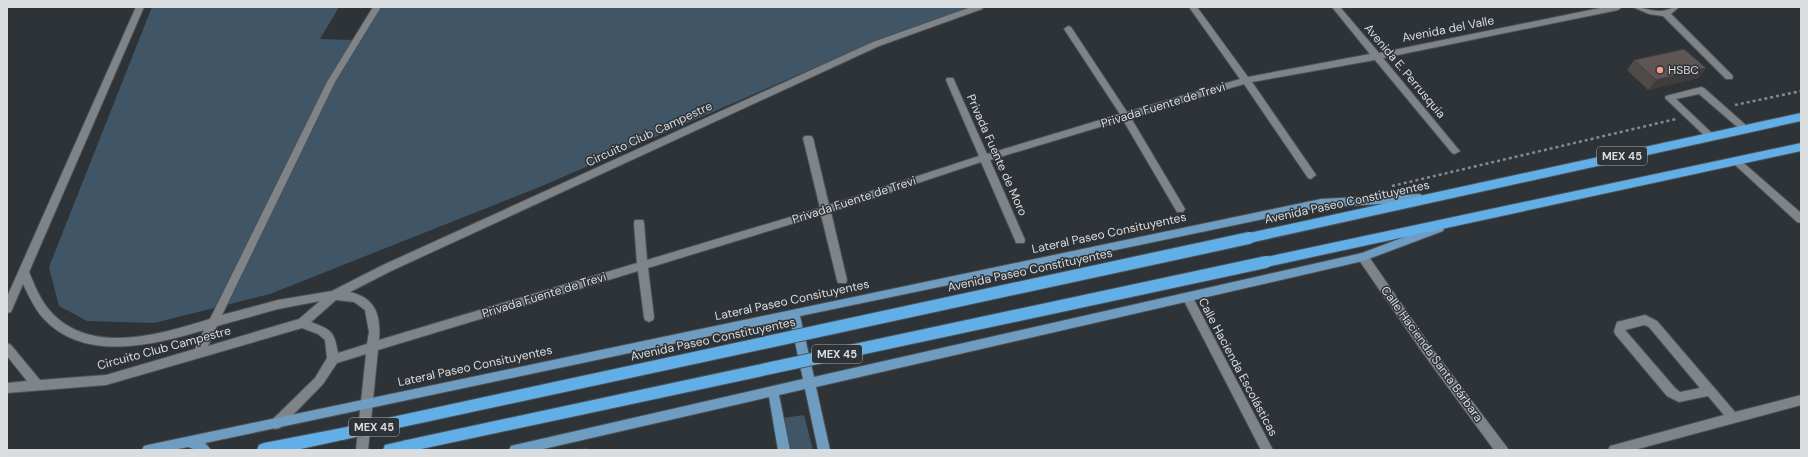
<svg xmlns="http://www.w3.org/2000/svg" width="1808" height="457" font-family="'DM Sans',sans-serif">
<rect width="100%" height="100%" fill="#2e3337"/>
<g fill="#405566">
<polygon points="152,7 339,7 320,39 354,40 375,7 969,7 874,42 542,186 270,294 154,323 87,321 59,306 49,267"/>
<polygon points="804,415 813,450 791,450 783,418"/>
</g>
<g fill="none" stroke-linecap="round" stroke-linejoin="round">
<g stroke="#4d5154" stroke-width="2">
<g id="minor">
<path d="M136 7H144L29 272C35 286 40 300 51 312 91 356 161 334 210 319L327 82 373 7H381L335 82 222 315 278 300 332 291 383 265 873 42 971 7H983L982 9 879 46 391 271 350 292C376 298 381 316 379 340L637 263 634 223 635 220H643L644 223 647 260 820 208 803 138 805 136H811L813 138 829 205 979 156 946 80 947 78H953L954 80 987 154 1120 114 1064 29 1068 26 1071 27 1127 112 1240 79 1189 7H1197L1248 77 1370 54 1332 7H1340L1379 53 1605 7H1622L1618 10 1383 58 1458 149 1460 151 1455 154 1452 153 1375 60 1252 82 1314 172 1316 175 1311 179 1308 178 1244 84 1131 118 1185 209 1183 212H1177L1123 120 990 160 1025 240 1024 243H1016L1015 240 981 162 831 212 847 280 846 283H838L837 280 821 215 648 268 654 317 653 320 649 322 645 320 644 317 638 271 378 350 368 450H356L366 354 337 363 323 384 280 428 276 429 272 428 270 424 272 420 315 378 327 358 325 340 318 334 302 328 106 385 7 393V383L27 381 7 356V343L11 345 40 380 106 375 195 349 204 330C154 345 84 363 43 318 34 308 29 296 23 284L11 312 7 313V297ZM336 300 354 302 365 310 369 332 367 344 338 353C334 330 331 330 311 322ZM320 301 299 319 208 346 217 326 278 309Z"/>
<path d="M1633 7C1642 7 1650 11 1660 11 1667 11 1672 7 1679 7L1671 14 1732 75 1733 77 1732 79H1726L1663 16 1649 14Z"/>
<polygon points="1701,87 1704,88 1748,127 1750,129 1748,131 1742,131 1699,94 1676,99 1716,137 1714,139 1708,139 1665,98 1666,96"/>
<polygon points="1736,157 1739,159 1801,213 1801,223 1797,222 1733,163 1731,161 1733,159"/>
<polygon points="1363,253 1367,254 1431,347 1509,450 1494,450 1423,353 1359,260 1358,257 1359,254"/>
<polygon points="1187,293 1191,294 1273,450 1261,450 1182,297 1183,294"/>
<path d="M1645 315 1657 321 1735 412 1801 395V405L1634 450H1608L1610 446 1614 445 1724 415 1708 396 1679 402 1667 396 1615 334 1614 331 1617 322ZM1644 325 1649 327 1700 388 1680 392 1675 388 1625 330Z"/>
</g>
</g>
<g stroke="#4d5154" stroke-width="2">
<polygon id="major" points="1420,194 1425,198 1420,202 1321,207 800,316 814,377 1362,253 1439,224 1443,225 1444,228 1443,231 1363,261 816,387 830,450 818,450 805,389 779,395 790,450 778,450 769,397 539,450 509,450 511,446 515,445 803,379 790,319 205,443 211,450 196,450 188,447 173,450 142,450 144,446 148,445 1321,199"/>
</g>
<g stroke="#4d5154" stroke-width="2">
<g id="highway">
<polygon points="1801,113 1801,121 1249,243 1245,241 1243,238 1245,235 1249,233"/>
<polygon points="1801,143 1801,151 1266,267 1262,266 1260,262 1262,258 1266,257"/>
<polygon points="342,428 347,429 349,434 347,439 342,440 296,450 257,450 259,445 264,443"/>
<polygon points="407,440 412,441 414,446 412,450 383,450 385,445"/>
</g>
</g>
<g stroke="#868a8e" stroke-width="2.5" stroke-dasharray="3 3" stroke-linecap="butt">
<polyline points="1735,105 1801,91"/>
<polyline points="1392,186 1676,119"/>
</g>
<use href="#minor" fill="#7f8489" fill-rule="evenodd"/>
<use href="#major" fill="#6e9dc1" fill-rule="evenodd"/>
<use href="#highway" fill="#62aee7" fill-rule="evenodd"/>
<g stroke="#4d5154" stroke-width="14" stroke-linecap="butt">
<g id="highway-bridge">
<polyline points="342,434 1249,238"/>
<polyline points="407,446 1266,262"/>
</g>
</g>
<use href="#highway-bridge" stroke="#62aee7" stroke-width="12"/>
</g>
<polygon fill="#504a49" points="1634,60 1706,68 1698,78 1648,90 1627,70"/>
<polygon fill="#413c3c" points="1706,68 1698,78 1648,90 1656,80"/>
<g fill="#5d5655" stroke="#413c3c">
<polygon points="1684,49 1706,68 1656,80 1634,60"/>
<polygon points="587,448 587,450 576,450"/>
</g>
<circle fill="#f49e89" stroke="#2e3337" stroke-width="1.5" cx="1660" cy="70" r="4"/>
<g text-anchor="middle" stroke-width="3" stroke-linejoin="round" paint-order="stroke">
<g fill="#2e3337" stroke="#a6aaad" stroke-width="1">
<rect x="1597" y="147" width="50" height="18" rx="3"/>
<rect x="812" y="345" width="50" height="18" rx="3"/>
<rect x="349" y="418" width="50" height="18" rx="3"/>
</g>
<g font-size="11" font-weight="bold" fill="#dadde0">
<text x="1622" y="160">MEX 45</text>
<text x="837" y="358">MEX 45</text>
<text x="374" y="431">MEX 45</text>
</g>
<g font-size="12" fill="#dadde0" stroke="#2e3337">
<text transform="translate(1448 29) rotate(-11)" y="4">Avenida del Valle</text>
<text transform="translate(1405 71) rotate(50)" y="4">Avenida E. Perrusquia</text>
<text transform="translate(1163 105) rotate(-17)" y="4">Privada Fuente de Trevi</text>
<text transform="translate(649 134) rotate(-25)" y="4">Circuito Club Campestre</text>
<text transform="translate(997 155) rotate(66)" y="4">Privada Fuente de Moro</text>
<text transform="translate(854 200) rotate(-18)" y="4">Privada Fuente de Trevi</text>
<text transform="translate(1347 202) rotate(-12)" y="4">Avenida Paseo Constituyentes</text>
<text transform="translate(1109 233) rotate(-12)" y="4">Lateral Paseo Consituyentes</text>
<text transform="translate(1030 270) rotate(-12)" y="4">Avenida Paseo Constituyentes</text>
<text transform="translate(544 295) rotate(-17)" y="4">Privada Fuente de Trevi</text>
<text transform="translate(792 300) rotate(-12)" y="4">Lateral Paseo Consituyentes</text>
<text transform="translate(713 339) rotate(-12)" y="4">Avenida Paseo Constituyentes</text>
<text transform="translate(164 348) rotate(-15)" y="4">Circuito Club Campestre</text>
<text transform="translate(1432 354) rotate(54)" y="4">Calle Hacienda Santa Bárbara</text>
<text transform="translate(475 366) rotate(-12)" y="4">Lateral Paseo Consituyentes</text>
<text transform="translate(1238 367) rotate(62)" y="4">Calle Hacienda Escolásticas</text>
</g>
<g font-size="12" fill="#dadde0" stroke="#2e3337" text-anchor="start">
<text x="1668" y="74">HSBC</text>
</g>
</g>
<rect width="1808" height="457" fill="none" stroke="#dadde0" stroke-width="16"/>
</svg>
